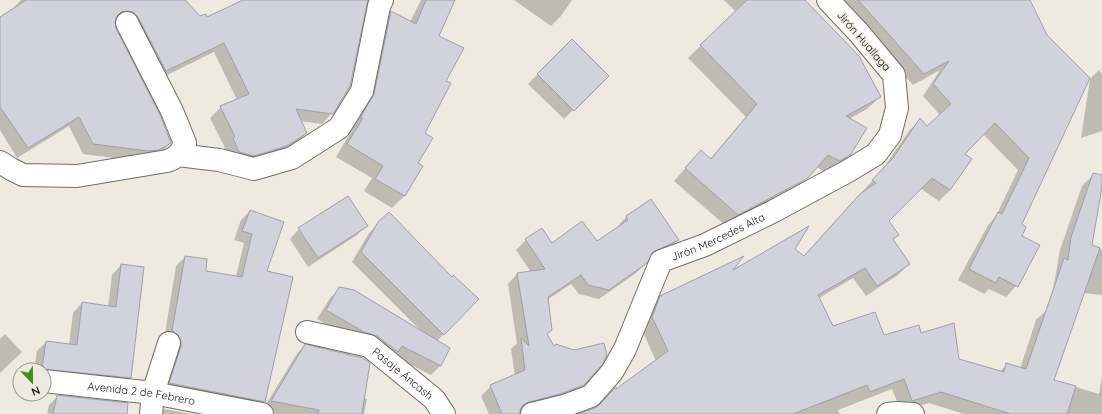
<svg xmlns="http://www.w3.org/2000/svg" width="1102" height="414" font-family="Quicksand,sans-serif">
<rect width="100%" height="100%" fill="#eeeadf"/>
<g fill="#0003">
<polygon points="21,0 184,0 200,18 207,19 245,0 368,0 332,113 322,124 300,121 306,133 296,144 275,157 229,162 223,149 225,148 210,118 221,107 237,100 214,52 155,81 117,21 113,21 115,29 170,143 160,154 137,161 83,154 69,126 17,158 0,130 0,18 15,8 14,7"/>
<polygon points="421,0 453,0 438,36 445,81 424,133 417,163 421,166 404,196 392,208 364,191 372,178 336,157 352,130 349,130 379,24 391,12 410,22"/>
<polygon points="514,0 572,0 561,16 551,26"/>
<polygon points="724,0 803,0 880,97 867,109 849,119 851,154 838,166 827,173 816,167 795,190 726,226 674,181 701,151 710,159 746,117 688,58 736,12"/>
<polygon points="837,0 1028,0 1046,36 1020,225 1016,286 1006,297 989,289 984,294 958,280 988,225 996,216 1018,170 983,134 964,154 950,190 939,201 920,188 888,221 897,235 893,240 909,264 898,275 866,296 853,278 819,298 832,328 883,336 920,334 959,360 1000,371 1007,365 1020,369 1036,320 1048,309 1053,380 1099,394 1102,377 1102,414 964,414 929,403 901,411 892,389 838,410 840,414 589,414 615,390 656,361 641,328 650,308 661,297 794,250 803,257 849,206 864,193 862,192 882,170 909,131 920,120 927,127 940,115 923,96 940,70 913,85"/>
<polygon points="572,40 608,76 564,119 528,84"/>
<polygon points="1099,70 1102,74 1102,131 1081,138 1090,79"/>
<polygon points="1094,174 1102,176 1091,246 1102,249 1102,295 1053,290 1060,250 1082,186"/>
<polygon points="651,200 678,240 669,249 648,258 646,263 636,273 599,299 579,294 571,284 547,300 546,334 554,347 583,385 573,395 571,396 568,390 557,401 519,411 519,414 489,414 481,396 491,386 515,376 511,349 517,343 508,284 517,274 531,272 516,250 526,240 541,230 551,244 597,243 618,228 617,227 626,217"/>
<polygon points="250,211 266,272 264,401 255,410 161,392 164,340 176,266 185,257 204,272 236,277 244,243 234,240 241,220"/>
<polygon points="389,214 452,278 478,299 437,341 441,365 431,375 393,356 355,341 317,319 330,298 340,288 421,331 352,262 369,233"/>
<polygon points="366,225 357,235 308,267 290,239 299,229"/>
<polygon points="121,265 130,378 121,387 44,379 44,370 34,370 37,351 46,342 69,345 73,313 82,303 108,307 112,275"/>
<polygon points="5,334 22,352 0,373 0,339"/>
<polygon points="305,345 363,398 367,399 364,414 278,414 262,411 296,355"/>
<polygon points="58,396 126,414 47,414 49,405"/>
<polygon points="164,409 191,414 159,414"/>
</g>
<g fill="#d2d2dc" stroke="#9f9fa9">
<polygon points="26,0 185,0 200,16 206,14 207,17 243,0 368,0 350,86 333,114 296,109 307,133 287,146 254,156 239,152 233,138 235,137 220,106 249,94 224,43 166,71 138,17 133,12 127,11 121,12 117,16 115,22 116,28 161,117 171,143 159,150 148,151 93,144 79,117 28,148 0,107 0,17"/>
<polygon points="426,0 455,0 439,36 464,48 446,81 451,83 425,133 433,138 418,163 423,166 405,196 375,179 383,166 347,144 363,118 360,118 374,94 391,11 416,24"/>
<polygon points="747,0 805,0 859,56 881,97 846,116 867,128 851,154 840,161 828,155 808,178 738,215 685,168 701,150 711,159 757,104 700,45"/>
<polygon points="858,0 1030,0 1047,35 1090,78 1022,224 1026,227 1022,236 1040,245 1018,287 999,277 996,283 969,269 998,212 1002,214 1029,158 995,123 965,154 972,159 950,190 932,178 889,221 899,235 893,239 910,264 877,286 865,268 818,295 833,326 875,312 884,335 919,325 921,333 954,323 959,359 1004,372 1006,363 1026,369 1064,258 1068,260 1071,237 1093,173 1102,175 1102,187 1092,245 1100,248 1054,380 1076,386 1067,414 1011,414 941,392 912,401 904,379 870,392 867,385 793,414 578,414 595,408 600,404 616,387 616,389 668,351 652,317 660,296 744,256 733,270 809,226 795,249 804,256 860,194 876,183 872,180 893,158 920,118 927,126 951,104 933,84 949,61 924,74"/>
<polygon points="572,39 609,76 574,111 537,74"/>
<polygon points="348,196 368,226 318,258 298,228"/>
<polygon points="651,199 679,240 653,252 647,263 609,290 588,285 581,275 548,297 552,330 547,334 554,346 556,344 574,350 604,343 607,355 602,365 584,385 560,394 529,402 523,405 520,410 520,414 502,414 490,385 525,370 521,338 529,346 517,273 545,269 525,239 542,228 552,243 582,221 597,241 628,220 626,216"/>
<polygon points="250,210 284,222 267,271 293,277 265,402 169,383 181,346 181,341 178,335 172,331 185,256 207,259 206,271 242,277 252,234 242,231"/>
<polygon points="389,212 452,277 453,275 479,299 444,335 361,252 378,222"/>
<polygon points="121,264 144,267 131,378 42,369 46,341 77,345 82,302 116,307"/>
<polygon points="339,287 354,290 450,348 441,366 402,346 398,352 377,336 364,332 326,310"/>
<polygon points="305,344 363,358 370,363 362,414 318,414 319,410 271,401"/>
<polygon points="57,395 128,403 127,414 53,414"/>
</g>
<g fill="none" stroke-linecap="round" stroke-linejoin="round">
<g stroke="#726e65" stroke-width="24">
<g id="street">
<polyline points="178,155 219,160 254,169 292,158 339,128 362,91 379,6 382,0"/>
<path d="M0 162 11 169 23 175 77 176 167 161C177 158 182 152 185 143L172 111 127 23"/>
<path id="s1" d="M307 332 369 346 434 399 444 414"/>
<path id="s2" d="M44 381 153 393 262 414"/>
<polyline points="151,414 153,393 169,343"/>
<path id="s3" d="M532 414 564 406 591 396 612 372 625 349 661 261 705 245 774 211 848 171 876 154 890 135 897 108 894 75 859 33 828 0"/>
<polyline points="888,414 897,413 913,414"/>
</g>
</g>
<use href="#street" stroke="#fff" stroke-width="22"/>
</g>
<g text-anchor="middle" stroke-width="3" stroke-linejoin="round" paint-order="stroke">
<g font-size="11" fill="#14120f" stroke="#eeeadf">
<text transform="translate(864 41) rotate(49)" y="4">Jirón Huallaga</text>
<text dy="4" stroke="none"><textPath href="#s3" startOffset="277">Jirón Mercedes Alta</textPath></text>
<text dy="4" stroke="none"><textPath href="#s1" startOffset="107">Pasaje Áncash</textPath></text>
<text dy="4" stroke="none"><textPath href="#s2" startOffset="98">Avenida 2 de Febrero</textPath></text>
</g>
</g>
<g transform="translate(32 382) rotate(158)"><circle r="19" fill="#eeeadf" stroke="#97948c"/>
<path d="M0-3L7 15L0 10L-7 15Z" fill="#39950f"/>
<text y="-6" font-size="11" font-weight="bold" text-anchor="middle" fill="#14120f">N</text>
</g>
</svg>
